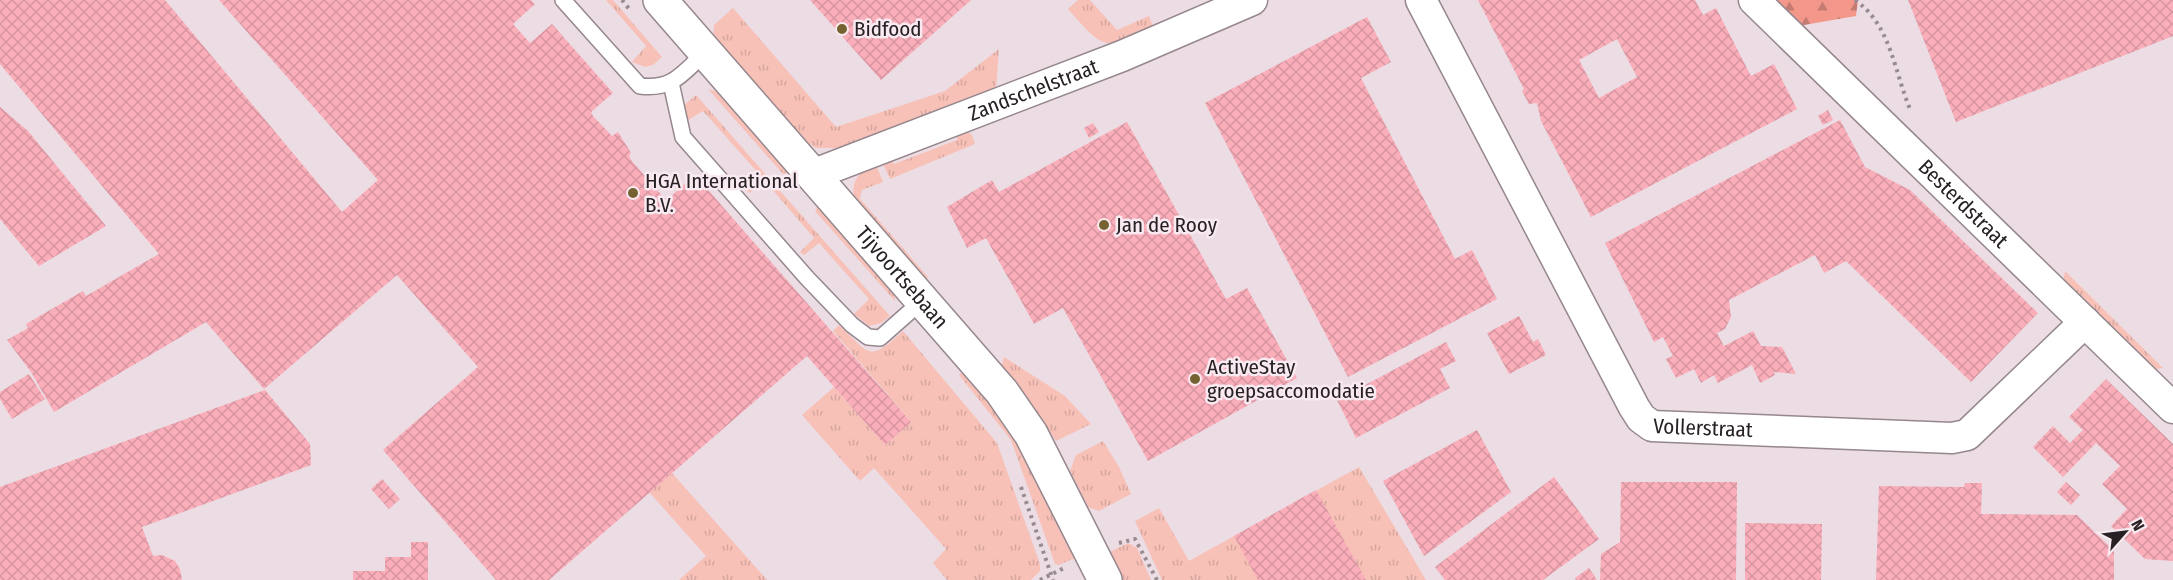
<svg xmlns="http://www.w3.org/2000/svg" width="2173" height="580" font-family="'Fira Sans Condensed',sans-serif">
<defs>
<pattern id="grass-tufts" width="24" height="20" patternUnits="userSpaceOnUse" patternTransform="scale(1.5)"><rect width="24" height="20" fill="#f7c1b8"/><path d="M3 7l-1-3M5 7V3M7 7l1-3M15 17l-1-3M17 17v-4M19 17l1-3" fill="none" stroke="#d4a69e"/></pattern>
<pattern id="forest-firs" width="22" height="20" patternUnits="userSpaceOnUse" patternTransform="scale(1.5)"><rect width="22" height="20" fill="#f3978a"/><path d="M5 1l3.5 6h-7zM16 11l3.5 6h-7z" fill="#c57b71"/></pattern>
<pattern id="building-cross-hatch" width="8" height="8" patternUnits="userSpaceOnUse" patternTransform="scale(1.5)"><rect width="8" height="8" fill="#faaeba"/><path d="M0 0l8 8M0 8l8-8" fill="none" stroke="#d695a0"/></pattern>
</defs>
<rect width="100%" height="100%" fill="#ecdce3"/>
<g fill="url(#grass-tufts)">
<polygon points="606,0 613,0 662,57 653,65 645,67 632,62 646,46"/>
<path d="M1078 0H1090L1117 30 1149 16 1154 29C1102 49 1106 52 1068 9Z"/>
<polygon points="733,8 836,127 945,91 999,49 996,89 841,148 816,148 801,138 713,41 714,25"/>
<polygon points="708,89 722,93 791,171 783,174"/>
<polygon points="696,95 890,316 881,323 869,326 854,314 869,299 819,243 804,255 800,252 814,238 764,180 750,193 745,190 760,175 703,111 685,122 684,105"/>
<polygon points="963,129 972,135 975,144 890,179 881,160 889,157 894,164 957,140 957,131"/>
<path d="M875 162 883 182 862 190 860 199 928 277 924 281 855 200C849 182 860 171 875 162Z"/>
<polygon points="819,204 894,293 895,301 815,211"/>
<polygon points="2065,271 2163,368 2150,370 2063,285"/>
<path d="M839 325C871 355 868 363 903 331L997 443 1040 564V571L1031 580H947L933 563 946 549 874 468 860 481 802 415 834 387 885 445 911 422 833 331Z"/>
<polygon points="1004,357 1065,396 1091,424 1056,441 1034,408 1001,368"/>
<path d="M965 369C1014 425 1043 492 1075 558L1059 565 1055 564 1011 440 959 375Z"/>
<polygon points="1103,441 1119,467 1131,494 1099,511 1088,507 1070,471 1076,455"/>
<polygon points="1359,467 1426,580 1162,580 1135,521 1159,508 1189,561"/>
<polygon points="672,473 767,580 679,580 706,556 649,492"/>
<polygon points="1128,543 1137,548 1151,580 1123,580 1110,552"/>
</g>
<polygon fill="url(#forest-firs)" points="1770,0 1858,0 1856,16 1804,25 1795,24"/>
<g fill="url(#building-cross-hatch)" fill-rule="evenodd">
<polygon points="0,0 165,0 342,212 378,180 219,0 531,0 535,4 513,24 530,43 552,24 613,93 591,112 593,116 612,136 618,132 631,153 629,155 631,160 664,198 668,199 695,175 911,422 885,445 807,356 549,580 496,580 383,450 478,367 397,275 264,389 206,322 54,412 31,372 7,340 28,328 26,324 83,291 86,296 159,254 0,64"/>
<polygon points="810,0 971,0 881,80"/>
<path d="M1478 0H1695L1703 15 1716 8 1751 76 1774 64 1797 109 1591 217 1541 121 1537 103 1529 104 1522 91 1524 89ZM1617 39 1637 77 1599 98 1579 60Z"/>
<polygon points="1908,0 2173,0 2173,36 1956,122"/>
<polygon points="1367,17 1391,62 1361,78 1455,259 1472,250 1497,299 1348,377 1205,103"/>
<polygon points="0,107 28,131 106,226 39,266 0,219"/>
<polygon points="1828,110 1833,120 1823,125 1818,116"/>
<polygon points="1840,120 1865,167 1910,190 2038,313 1971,382 1846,261 1824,273 1815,255 1729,300 1731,317 1725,329 1717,333 1724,346 1753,331 1761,346 1782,347 1796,374 1774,372 1775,375 1760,383 1752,365 1718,383 1714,375 1701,383 1694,369 1676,378 1666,359 1673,356 1663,337 1654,342 1605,243"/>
<polygon points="1127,122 1226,299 1247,288 1297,378 1148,461 1063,308 1034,324 986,238 967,248 947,207 992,180 999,192"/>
<polygon points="1093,123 1099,132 1089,138 1084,128"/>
<polygon points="1519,316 1533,342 1538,339 1546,355 1509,374 1487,333"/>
<polygon points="1446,342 1456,361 1440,369 1450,388 1356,438 1337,400"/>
<polygon points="29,374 45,399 12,419 0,399 0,392"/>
<polygon points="2106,379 2173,444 2173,561 2145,559 2111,526 2127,509 2102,484 2120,466 2096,443 2063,477 2033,447 2053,426 2070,443 2083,430 2069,417"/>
<polygon points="265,390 310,444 311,465 142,527 153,556 162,555 175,561 180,569 182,580 0,580 0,487"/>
<polygon points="1477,430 1511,492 1424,556 1383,481"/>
<polygon points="1554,477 1599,539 1543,580 1445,580 1435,567"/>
<polygon points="382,479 400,499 389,509 371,489"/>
<polygon points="1621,482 1737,482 1736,580 1600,580 1601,554 1620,542"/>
<polygon points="2066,482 2080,495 2071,505 2057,492"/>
<polygon points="1965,483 1982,483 1981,514 2077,515 2114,551 2114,580 1876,580 1879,486 1964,487"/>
<polygon points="1316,490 1366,580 1258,580 1234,536"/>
<polygon points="1745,523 1822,524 1821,580 1745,580"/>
<polygon points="411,542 428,542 428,580 353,580 353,571 385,571 385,557 411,557"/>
<polygon points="1589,568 1597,580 1576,580 1575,578"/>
</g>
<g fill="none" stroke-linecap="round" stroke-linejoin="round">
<g stroke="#95878d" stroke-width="18">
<g id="lane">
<path d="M563 0 640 86C674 90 682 73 706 52"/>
<polyline points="671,83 683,137 807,278 852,325 868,337 880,338 923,300"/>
</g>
</g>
<g stroke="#95878d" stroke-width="33">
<g id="street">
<path id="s1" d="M1421 0 1634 407 1641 418 1652 426 1952 438 1967 435 2085 322"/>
<path id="s2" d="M1754 0 2173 408"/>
<path id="s3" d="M812 175 1122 56 1252 0"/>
</g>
</g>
<g stroke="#95878d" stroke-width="36">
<g id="secondary">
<path id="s4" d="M660 0 1002 392 1031 434 1105 580"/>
</g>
</g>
<g stroke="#978b90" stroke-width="4" stroke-dasharray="3 4.5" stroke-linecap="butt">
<polyline points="622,0 630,10"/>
<path d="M1855 0C1891 25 1894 71 1910 109"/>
<polyline points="1021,487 1053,580"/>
<polyline points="1119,543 1135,539 1157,580"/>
<polyline points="1040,580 1066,567"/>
</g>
<use href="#lane" stroke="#fff" stroke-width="15"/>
<use href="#street" stroke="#fff" stroke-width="30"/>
<use href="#secondary" stroke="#fff" stroke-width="33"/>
</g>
<g fill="#766231" stroke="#f9e9f0" stroke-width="2">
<circle cx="842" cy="29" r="6"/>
<circle cx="633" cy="193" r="6"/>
<circle cx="1104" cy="225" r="6"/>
<circle cx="1195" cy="379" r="6"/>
</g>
<g text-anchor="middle" stroke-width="5" stroke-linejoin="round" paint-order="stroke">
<g font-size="21" fill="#272124" stroke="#f9e9f0" text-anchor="start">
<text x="854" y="36">Bidfood</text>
<text x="645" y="188">HGA International<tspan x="645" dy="24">B.V.</tspan></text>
<text x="1116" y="232">Jan de Rooy</text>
<text x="1207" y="374">ActiveStay<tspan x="1207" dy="24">groepsaccomodatie</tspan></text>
</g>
<g font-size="21" fill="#272124" stroke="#f9e9f0">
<text dy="7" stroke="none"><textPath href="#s3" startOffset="237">Zandschelstraat</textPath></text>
<text dy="7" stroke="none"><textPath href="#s2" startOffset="292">Besterdstraat</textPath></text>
<text dy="7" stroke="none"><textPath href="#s4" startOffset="368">Tijvoortsebaan</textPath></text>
<text dy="7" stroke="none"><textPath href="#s1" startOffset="537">Vollerstraat</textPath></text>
</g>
</g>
<g transform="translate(2125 532) rotate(62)" stroke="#f9e9f0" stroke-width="4.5" paint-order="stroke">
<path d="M0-4.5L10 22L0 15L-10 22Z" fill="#272124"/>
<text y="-9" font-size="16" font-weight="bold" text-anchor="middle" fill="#272124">N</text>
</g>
</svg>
